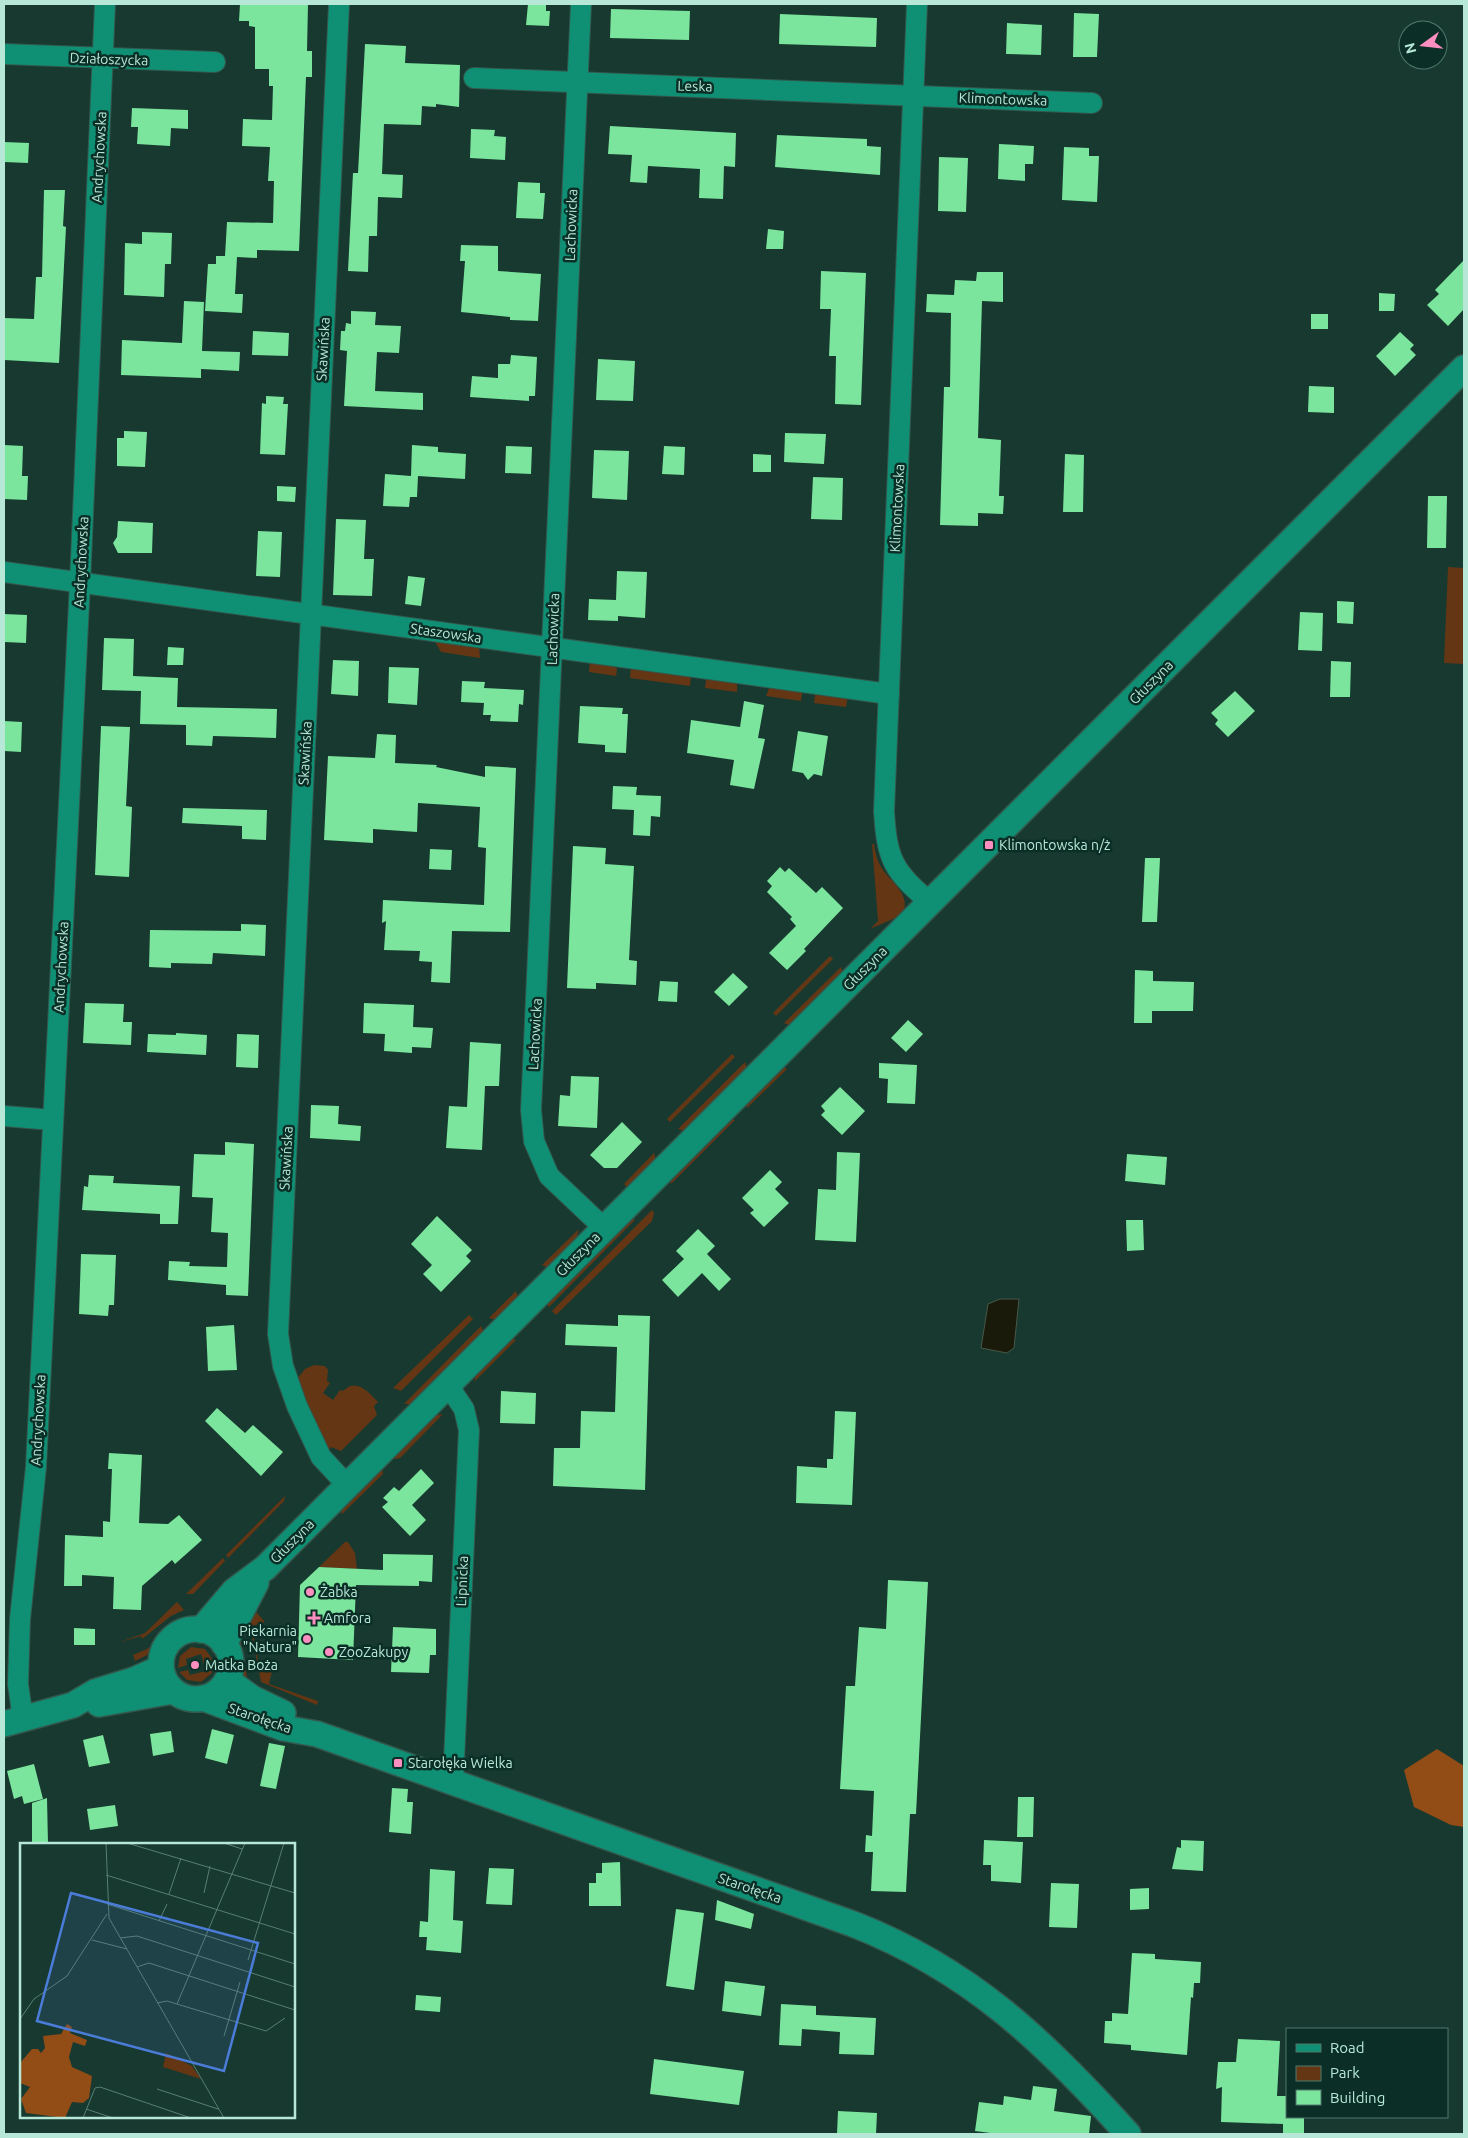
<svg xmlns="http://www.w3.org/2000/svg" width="1468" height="2138" font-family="Ubuntu,sans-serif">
<rect width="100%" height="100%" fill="#17392f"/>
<g fill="#653614">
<polygon points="1448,567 1464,568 1464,664 1444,663"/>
<polygon points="434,640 479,646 480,658 441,652"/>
<polygon points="590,662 613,665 617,669 616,676 589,672"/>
<polygon points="631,667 691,675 690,686 630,678"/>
<polygon points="710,678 737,681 737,692 705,688 706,680"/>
<polygon points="770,686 800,690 802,693 801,701 766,696"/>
<polygon points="818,692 848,696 846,707 814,703 815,695"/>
<path d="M872 844H874C875 852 877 860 881 867 890 882 913 895 902 915L870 929 878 921Z"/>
<polygon points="830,956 833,959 776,1016 773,1013"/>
<polygon points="841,967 843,974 791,1026 784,1023"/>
<polygon points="732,1054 735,1057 670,1122 667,1119"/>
<polygon points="745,1062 747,1069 685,1131 678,1129"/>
<polygon points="781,1066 787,1069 747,1108 745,1102"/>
<polygon points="729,1118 735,1120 671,1184 670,1178"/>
<polygon points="654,1153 656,1160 628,1188 624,1184"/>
<polygon points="652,1210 654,1213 652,1221 556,1315 552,1311"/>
<polygon points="635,1213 634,1221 549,1307 546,1302"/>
<polygon points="579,1229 576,1239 549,1268 542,1265"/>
<polygon points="516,1291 518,1299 497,1320 489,1318"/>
<polygon points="469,1315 473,1319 401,1391 393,1388"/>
<polygon points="481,1326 484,1333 412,1404 404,1404"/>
<polygon points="510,1337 516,1340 474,1382 477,1372"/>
<path d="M314 1365 325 1366 328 1370 327 1381 330 1383 323 1393 333 1400 340 1390 343 1391C357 1378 367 1391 378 1402L374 1406 377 1415 341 1451 331 1447 327 1452 322 1445 297 1379 305 1369Z"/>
<polygon points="443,1414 400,1458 395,1459 392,1456 433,1416"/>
<polygon points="382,1466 383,1474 342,1514 341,1512 353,1495"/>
<polygon points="285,1496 284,1501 228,1558 226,1555"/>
<polygon points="345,1542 348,1542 355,1553 357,1569 319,1567"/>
<polygon points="223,1558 225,1561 193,1594 186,1594"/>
<polygon points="177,1602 184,1610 171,1616 142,1639 141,1636 117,1643 145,1633"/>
<polygon points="256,1612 264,1621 264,1623 252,1626 260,1672 272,1671 269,1684 315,1700 318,1701 317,1705 261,1682 249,1621"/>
<path d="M239 1631 248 1683C237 1671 235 1646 239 1631Z"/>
<polygon points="161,1638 151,1653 135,1661 133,1655 147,1649"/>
<polygon points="191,1647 205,1649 213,1660 212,1673 201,1682 187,1680 179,1672 188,1670 190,1675 206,1671 201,1654 186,1659 187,1665 178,1668 180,1656"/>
</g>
<polygon fill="#924c16" points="1437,1749 1464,1766 1464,1827 1451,1825 1414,1807 1404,1770"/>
<polygon fill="#191a0a" stroke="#485848" points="1000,1299 1019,1299 1014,1348 1007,1353 981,1348 988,1304"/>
<g fill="#7be59d">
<polygon points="240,4 308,4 307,51 312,51 312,77 306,77 299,251 257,250 257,258 237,257 235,294 243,294 242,313 205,311 208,264 216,264 216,256 227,256 225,256 227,222 273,223 274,181 268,181 270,147 242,146 243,119 272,120 273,86 269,86 269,69 255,69 255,27 249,26 249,21 239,21"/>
<polygon points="528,4 546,4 546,11 550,11 549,26 526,25"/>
<polygon points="611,9 690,11 689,40 610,38"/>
<polygon points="1074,13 1099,14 1097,57 1073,57"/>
<polygon points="780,14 877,18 876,47 779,44"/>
<polygon points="1007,23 1042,25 1041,55 1006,54"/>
<polygon points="365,44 406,46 405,63 460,65 459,107 436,104 436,107 422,106 421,125 384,124 382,174 403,175 402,198 378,197 377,236 369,236 368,272 348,271 353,173 358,173"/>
<polygon points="132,108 188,110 188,129 171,128 170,146 137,144 138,127 131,127"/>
<polygon points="610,126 736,133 735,167 724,166 723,199 699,198 700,169 648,166 647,183 630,182 632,155 608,154"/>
<polygon points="471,129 495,130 494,136 506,137 505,160 470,158"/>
<polygon points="777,135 867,139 867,146 881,147 880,175 775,167"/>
<polygon points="4,142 29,143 28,163 4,162"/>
<polygon points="999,144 1034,146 1033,164 1025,164 1025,181 998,179"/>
<polygon points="1064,147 1089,148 1089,156 1099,156 1097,202 1062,200"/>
<polygon points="939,157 968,158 966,212 938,211"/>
<polygon points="518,182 540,183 540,193 545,193 543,219 516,218"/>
<polygon points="44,190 65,190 63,226 66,227 59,363 4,360 4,318 34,319 36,277 42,277"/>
<polygon points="768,229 784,231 783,249 766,249"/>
<polygon points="142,232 172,233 171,264 165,264 164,297 124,295 125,243 142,244"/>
<polygon points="461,245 498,246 498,271 541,274 538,321 510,320 510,317 461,312 465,261 460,261"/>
<polygon points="1464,260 1464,309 1448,326 1427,305 1439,294 1435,290"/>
<polygon points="821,271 866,273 861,405 835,404 836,356 829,356 831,309 820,309"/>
<polygon points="977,272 1003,272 1003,302 982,301 978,438 1001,440 999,496 1004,496 1003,514 978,513 978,526 940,525 944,387 950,387 951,313 926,312 927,294 954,295 955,280 976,281"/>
<polygon points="1379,293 1395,294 1394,311 1379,311"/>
<polygon points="184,301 204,302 202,351 240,352 239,371 201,369 201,378 121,375 122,340 182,343"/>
<polygon points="351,311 376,312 375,325 401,326 399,353 377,352 375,391 423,393 423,410 344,406 347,351 340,350 341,331 345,331 346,323 351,324"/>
<rect x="1311" y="314" width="17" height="15"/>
<polygon points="253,331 289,333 288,356 252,355"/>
<polygon points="1400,332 1414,345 1410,349 1416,355 1395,376 1376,356"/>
<polygon points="511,355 537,357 535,396 529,396 529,401 470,397 472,376 498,378 498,364 510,364"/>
<polygon points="598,359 635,361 633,401 596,400"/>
<polygon points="1309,386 1334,387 1334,413 1308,412"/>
<polygon points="266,396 284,397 283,404 288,404 285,455 260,454 262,403 266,404"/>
<polygon points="124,431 147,432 145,467 117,466 117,438 124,438"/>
<polygon points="785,433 826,434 824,464 784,462"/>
<polygon points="4,445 23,446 22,476 28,476 27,500 4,499"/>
<polygon points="412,445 438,447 438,452 466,454 465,479 418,476 417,497 410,497 409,507 383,506 385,474 411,476"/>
<polygon points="506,446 532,447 531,474 505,473"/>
<polygon points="664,446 685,447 684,475 662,474"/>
<polygon points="594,450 629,451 627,500 592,498"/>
<polygon points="753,454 771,455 771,472 753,472"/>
<polygon points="1065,454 1084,455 1083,512 1063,512"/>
<polygon points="813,477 843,478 842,520 811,519"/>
<polygon points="277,486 296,487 295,502 277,501"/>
<polygon points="1428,496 1447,496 1446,548 1427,548"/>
<polygon points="336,519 366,520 364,559 374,559 372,596 333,595"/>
<polygon points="118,521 153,523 152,553 118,553 113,543 117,537"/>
<polygon points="258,531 282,532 280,577 256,576"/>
<polygon points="617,571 647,572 645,618 618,616 618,621 588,620 589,599 616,600"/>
<polygon points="408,576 425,578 421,606 405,604"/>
<polygon points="1337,601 1354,602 1353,624 1337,623"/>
<polygon points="1300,612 1323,613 1322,651 1298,650"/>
<polygon points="4,614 27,615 26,643 4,642"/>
<polygon points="104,638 134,639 133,676 178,678 177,707 277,709 276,738 213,736 212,746 186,745 186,725 140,724 141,691 102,690"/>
<polygon points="168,647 184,648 183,665 167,665"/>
<polygon points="333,660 359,661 358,696 331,694"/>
<polygon points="1331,661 1351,662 1350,697 1330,697"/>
<polygon points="389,667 419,668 417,705 388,703"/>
<polygon points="462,681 485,682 484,688 524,690 523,705 519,704 518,722 490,721 491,715 483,715 484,703 461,702"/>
<polygon points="1235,691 1255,711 1228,737 1215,724 1218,720 1211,713"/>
<polygon points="744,701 764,705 758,738 765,739 754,789 730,785 734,760 687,753 691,720 740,727"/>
<polygon points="580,706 623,708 622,714 628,714 626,753 605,752 605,745 578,743"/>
<polygon points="4,721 22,722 21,752 4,751"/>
<polygon points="101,726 130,727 126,806 132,807 129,877 95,875"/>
<polygon points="798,731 828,736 822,776 814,774 808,780 803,773 792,771"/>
<polygon points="377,734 396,735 395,763 437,765 436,767 485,777 485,766 516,768 510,932 452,931 450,983 431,982 432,962 419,961 420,951 384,950 386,921 382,923 383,900 484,905 486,848 478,847 480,807 418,803 417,832 373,829 373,843 324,840 328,756 375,758"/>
<polygon points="613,786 637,787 636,795 661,796 660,817 651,816 650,836 633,835 634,810 612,809"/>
<polygon points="183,808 267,810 266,840 242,839 242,826 182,823"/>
<polygon points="573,846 606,848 605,864 634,866 629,960 637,961 636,985 596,983 596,989 567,988"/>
<polygon points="430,849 452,850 451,870 429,869"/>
<polygon points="1145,858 1160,858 1157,922 1142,922"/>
<polygon points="780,867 785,872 789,868 816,893 822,887 843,908 804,949 806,951 787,970 769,953 796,926 790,919 792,917 767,892 772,886 767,881"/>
<polygon points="241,924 266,925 265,956 213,953 212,964 171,963 171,968 149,967 150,930 241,931"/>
<polygon points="1135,970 1153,971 1153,981 1194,982 1193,1011 1152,1011 1152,1023 1134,1023"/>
<polygon points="733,973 748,987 729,1006 714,992"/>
<polygon points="660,981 678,982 677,1002 658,1001"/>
<polygon points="85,1003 124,1004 123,1022 132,1022 131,1045 83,1043"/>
<polygon points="364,1003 414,1005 413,1027 433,1028 431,1048 412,1047 412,1053 384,1051 385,1034 363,1033"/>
<polygon points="908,1020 923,1034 906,1052 891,1038"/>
<polygon points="176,1033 207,1035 206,1055 147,1052 148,1034 176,1035"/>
<polygon points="237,1034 259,1035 258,1068 236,1067"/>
<polygon points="470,1042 501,1044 499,1086 485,1086 482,1150 446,1148 449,1106 467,1107"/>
<polygon points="879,1063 917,1065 915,1104 887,1103 888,1079 879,1078"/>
<polygon points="571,1076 599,1077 597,1128 558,1126 560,1095 570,1096"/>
<polygon points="840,1087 865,1111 842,1135 821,1115 825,1111 821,1106"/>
<polygon points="311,1105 339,1106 338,1124 361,1126 360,1141 310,1138"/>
<polygon points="622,1122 642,1142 617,1168 604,1168 590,1155"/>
<polygon points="225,1142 254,1144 248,1296 226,1295 226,1285 168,1280 169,1261 190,1262 189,1266 227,1267 228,1233 211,1232 213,1198 192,1197 194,1154 225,1155"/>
<polygon points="837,1152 860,1153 856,1242 815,1240 818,1189 836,1190"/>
<polygon points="1127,1154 1167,1157 1165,1185 1125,1181"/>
<polygon points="770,1170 782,1182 775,1189 789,1203 764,1227 750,1213 754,1210 742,1198"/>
<polygon points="89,1175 114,1176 113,1183 180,1186 178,1224 160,1224 160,1214 82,1210 84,1186 88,1187"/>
<polygon points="437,1216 472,1250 466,1256 471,1261 441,1292 423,1274 432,1265 411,1244"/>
<polygon points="1126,1220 1143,1220 1144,1250 1127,1251"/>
<polygon points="698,1229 715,1246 707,1254 731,1279 719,1291 702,1273 678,1297 662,1280 684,1259 676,1251"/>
<polygon points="81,1254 116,1255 114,1305 109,1305 108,1316 79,1314"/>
<polygon points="618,1315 650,1316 645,1490 553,1486 554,1448 580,1448 581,1411 615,1412 617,1347 565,1345 566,1324 618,1326"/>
<polygon points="234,1325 237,1370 208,1371 206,1327"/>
<polygon points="501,1391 536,1393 535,1424 500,1423"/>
<polygon points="217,1408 245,1433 253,1425 283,1452 261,1476 205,1421"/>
<polygon points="835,1411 856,1412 852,1505 796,1503 797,1466 827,1468 827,1459 833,1459"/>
<polygon points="109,1453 142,1455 139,1523 168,1524 179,1515 202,1540 175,1564 172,1560 142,1586 141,1610 113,1609 114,1577 82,1575 82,1586 64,1586 65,1535 103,1537 103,1521 110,1522 112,1469 108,1469"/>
<polygon points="421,1469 434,1483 412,1505 426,1520 410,1536 382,1507 388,1502 383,1498 394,1487 399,1491"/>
<polygon points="383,1554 433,1555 432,1582 419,1581 419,1586 356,1585 353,1660 298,1657 300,1585 319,1567 383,1570"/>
<polygon points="888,1580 928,1582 916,1814 910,1814 906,1892 871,1891 873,1852 865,1852 866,1835 872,1836 874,1791 840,1789 846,1686 855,1686 859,1627 886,1629"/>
<polygon points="393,1627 436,1629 436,1655 430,1655 429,1673 391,1672"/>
<polygon points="74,1628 95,1629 95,1645 74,1645"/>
<polygon points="212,1729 234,1735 227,1764 205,1758"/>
<polygon points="171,1731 174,1752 153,1756 150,1734"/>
<polygon points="103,1735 110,1763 89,1767 83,1740"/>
<polygon points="269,1743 285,1746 276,1789 260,1786"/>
<polygon points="34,1764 43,1799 24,1804 22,1796 14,1799 7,1771"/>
<polygon points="392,1788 408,1789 407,1802 413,1802 411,1834 389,1832"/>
<polygon points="1018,1797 1034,1797 1033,1837 1017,1837"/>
<polygon points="47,1798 48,1844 32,1844 32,1803"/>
<polygon points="115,1805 118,1826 90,1830 87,1809"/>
<polygon points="984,1840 1023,1842 1021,1883 991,1881 991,1865 983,1865"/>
<polygon points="1181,1840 1204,1841 1203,1871 1172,1869 1177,1847 1181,1848"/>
<polygon points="620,1862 621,1906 589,1906 589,1883 596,1883 596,1873 602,1873 602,1863"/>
<polygon points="489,1868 514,1869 512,1905 486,1904"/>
<polygon points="430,1869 455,1871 453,1920 463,1921 461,1953 426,1950 427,1937 419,1937 420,1921 428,1922"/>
<polygon points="1051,1883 1079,1884 1077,1928 1049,1927"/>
<polygon points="1149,1888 1149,1909 1130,1910 1130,1889"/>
<polygon points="717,1900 754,1914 751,1929 715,1920"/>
<polygon points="676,1909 704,1913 694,1990 666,1986"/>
<polygon points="1132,1953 1155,1954 1155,1959 1201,1962 1200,1983 1194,1983 1193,1998 1191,1997 1187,2055 1131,2050 1131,2045 1104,2043 1105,2021 1112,2021 1112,2013 1128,2014"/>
<polygon points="725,1981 765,1986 761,2016 722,2011"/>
<polygon points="416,1995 441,1997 440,2012 415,2010"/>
<polygon points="781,2004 816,2006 816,2015 876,2018 874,2055 839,2054 840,2032 802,2029 801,2046 779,2045"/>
<polygon points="1238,2039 1280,2041 1277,2096 1287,2096 1287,2117 1304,2117 1304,2134 1283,2134 1283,2124 1221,2122 1222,2087 1216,2089 1218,2062 1236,2062"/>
<polygon points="654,2059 744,2071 739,2105 650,2094"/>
<polygon points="1033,2086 1057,2089 1054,2111 1091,2116 1089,2134 998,2134 975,2131 979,2102 1003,2105 1004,2096 1031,2100"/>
<polygon points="838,2111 877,2113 876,2134 837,2134"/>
</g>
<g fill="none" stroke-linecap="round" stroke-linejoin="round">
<g stroke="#33584d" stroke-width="22">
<g id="minor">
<polyline points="339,4 278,1334 283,1366 297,1406 321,1457 347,1485"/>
<polyline points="581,4 531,1110 534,1141 549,1176 604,1228"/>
<path d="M917 4 884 811C887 860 893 871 931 903"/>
<polyline points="4,54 215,62"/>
<polyline points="474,78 1092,103"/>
<polyline points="4,572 889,694"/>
<polyline points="4,1116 53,1120"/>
<polyline points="448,1385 464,1409 469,1430 453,1783"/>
<polyline points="23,1719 18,1684 20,1619 36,1467 80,583 105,4"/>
</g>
</g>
<g stroke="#33584d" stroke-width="28">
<g id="tertiary">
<circle cx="196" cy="1664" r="35"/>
<polyline points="201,1630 234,1591 265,1568 1464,368"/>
<polyline points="224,1644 256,1583"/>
<polyline points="227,1680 252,1698 283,1713"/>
<path d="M203 1698 283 1728 317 1734 853 1924C971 1970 1045 2042 1128 2134"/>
<polyline points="99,1704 173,1691"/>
<polyline points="4,1724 73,1705 95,1692 134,1680 161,1668"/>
</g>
</g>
<use href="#minor" stroke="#0f9075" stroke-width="20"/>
<use href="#tertiary" stroke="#0f9075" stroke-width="25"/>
</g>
<g fill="#fd8ec0" stroke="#0b2f26" stroke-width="2">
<rect x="984" y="840" width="10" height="10" rx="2.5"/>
<circle cx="310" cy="1592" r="5"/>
<path d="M311.5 1610.5h5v5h5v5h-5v5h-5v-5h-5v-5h5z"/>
<circle cx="307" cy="1639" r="5"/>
<circle cx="329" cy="1652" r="5"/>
<circle cx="195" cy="1665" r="5"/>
<rect x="393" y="1758" width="10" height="10" rx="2.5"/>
</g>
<g text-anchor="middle" stroke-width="5" stroke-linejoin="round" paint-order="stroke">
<g font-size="14" fill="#b7e8d7" stroke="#0b2f26">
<text transform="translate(109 59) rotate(2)" y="5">Działoszycka</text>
<text transform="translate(695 86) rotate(2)" y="5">Leska</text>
<text transform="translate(1003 99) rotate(2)" y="5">Klimontowska</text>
<text transform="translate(99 157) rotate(-87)" y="5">Andrychowska</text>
<text transform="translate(571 225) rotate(-88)" y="5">Lachowicka</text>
<text transform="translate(323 349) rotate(-87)" y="5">Skawińska</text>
<text transform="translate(897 508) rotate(-87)" y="5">Klimontowska</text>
<text transform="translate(81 562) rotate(-87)" y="5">Andrychowska</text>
<text transform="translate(553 629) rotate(-88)" y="5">Lachowicka</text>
<text transform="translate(446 633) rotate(8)" y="5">Staszowska</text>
<text transform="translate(1151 682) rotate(-45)" y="5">Głuszyna</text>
<text transform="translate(305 753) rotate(-87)" y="5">Skawińska</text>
<text transform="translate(61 967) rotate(-87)" y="5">Andrychowska</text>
<text transform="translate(865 968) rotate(-45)" y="5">Głuszyna</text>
<text transform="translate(535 1034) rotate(-87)" y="5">Lachowicka</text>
<text transform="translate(286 1158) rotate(-87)" y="5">Skawińska</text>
<text transform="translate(578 1254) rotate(-45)" y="5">Głuszyna</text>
<text transform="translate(38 1420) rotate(-87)" y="5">Andrychowska</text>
<text transform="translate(292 1541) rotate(-45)" y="5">Głuszyna</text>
<text transform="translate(462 1581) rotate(-88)" y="5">Lipnicka</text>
<text transform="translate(260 1718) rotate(19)" y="5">Starołęcka</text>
<text transform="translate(750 1888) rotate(19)" y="5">Starołęcka</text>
</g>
<g font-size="14" fill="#b7e8d7" stroke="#0b2f26" text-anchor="start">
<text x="999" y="850">Klimontowska n/ż</text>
<text x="320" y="1597">Żabka</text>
<text x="324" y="1623">Amfora</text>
<text x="297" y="1636" text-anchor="end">Piekarnia<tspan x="297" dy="16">"Natura"</tspan></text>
<text x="339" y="1657">ZooZakupy</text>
<text x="205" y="1670">Matka Boża</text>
<text x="408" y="1768">Starołęka Wielka</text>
</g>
</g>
<g transform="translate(20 1843)">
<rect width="275" height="275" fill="#17392f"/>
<path d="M146 210 172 223 181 236 143 224Z" fill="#653614"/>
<path d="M47 181 52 184 50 190 67 197 65 203 53 199 49 214 52 224 72 233 69 255 63 260 52 259 45 275 6 270 1 256 10 244 0 240V220L12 206H18L21 210 25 205 23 193 41 191Z" fill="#924c16"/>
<path fill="none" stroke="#577f72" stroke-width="1" d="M86 0 89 75 204 275M107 0 275 50M204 0 222 6M86 32 275 91M184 50 190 23M149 51 161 15M87 61 275 121M139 78 147 61M100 95 117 93 275 144M72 97 107 106M228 117 264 0M117 124 129 120 275 167M137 160 147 158 246 188 265 175M157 161 225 0M0 176 14 156 47 133 87 71M204 193 220 139M137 246 198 266M66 266 93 275M63 275 75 245 80 244 171 275"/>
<path fill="#4b7cd8" fill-opacity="0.15" stroke="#4b7cd8" stroke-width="2.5" d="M51 50 238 100 204 228 17 178Z"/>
<rect width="275" height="275" fill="none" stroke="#b7e8d7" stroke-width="2.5"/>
</g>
<rect width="1468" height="2138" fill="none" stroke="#b7e8d7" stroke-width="10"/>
<rect x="1286" y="2028" width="162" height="90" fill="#0b2f26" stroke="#50796d"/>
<rect x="1296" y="2044" width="25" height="8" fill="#0f9075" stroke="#50796d"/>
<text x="1330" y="2053" font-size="15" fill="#b7e8d7">Road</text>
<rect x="1296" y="2066" width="25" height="15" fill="#653614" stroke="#50796d"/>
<text x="1330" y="2078" font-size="15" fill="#b7e8d7">Park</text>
<rect x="1296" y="2090" width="25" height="15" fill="#7be59d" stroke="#50796d"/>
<text x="1330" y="2103" font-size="15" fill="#b7e8d7">Building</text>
<g transform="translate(1423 45) rotate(255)"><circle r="24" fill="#0b2f26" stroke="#50796d"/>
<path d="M0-4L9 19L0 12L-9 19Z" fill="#fd8ec0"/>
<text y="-8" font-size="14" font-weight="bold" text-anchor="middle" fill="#b7e8d7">N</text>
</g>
</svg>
